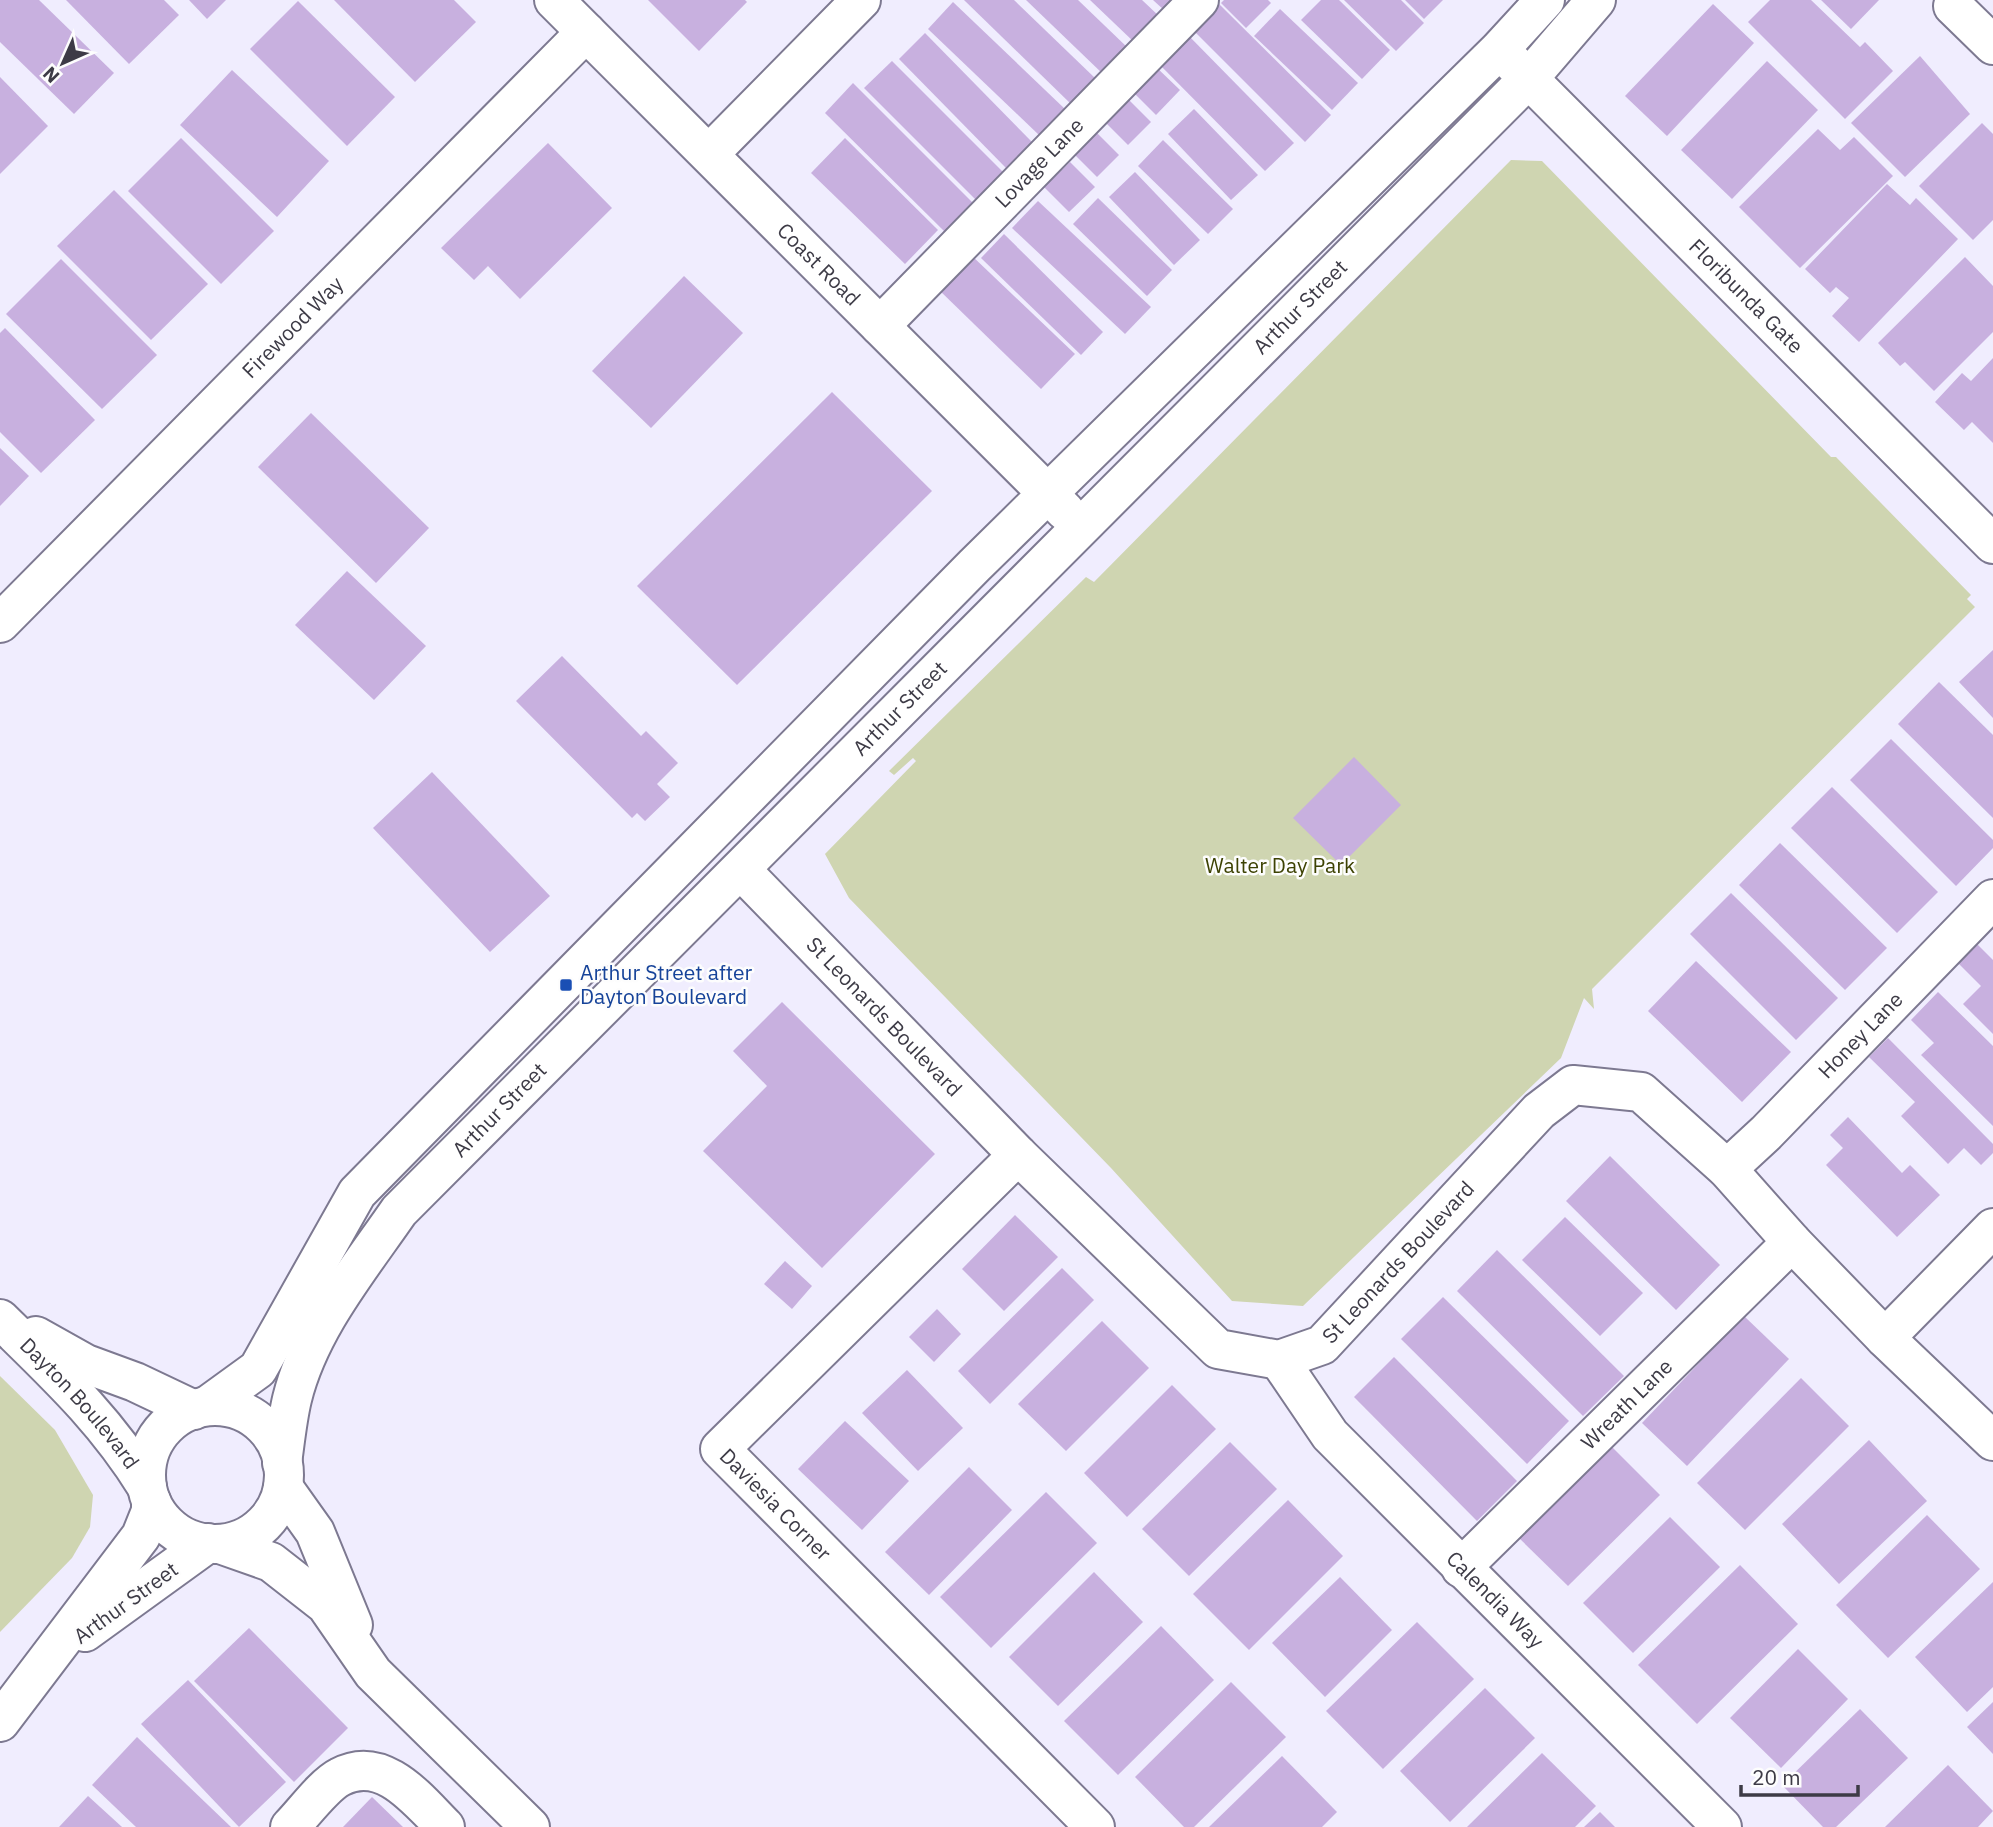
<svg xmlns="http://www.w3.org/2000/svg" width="1993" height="1827" font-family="'IBM Plex Sans',sans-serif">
<rect width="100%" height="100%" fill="#f0edfe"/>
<g fill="#cfd5b1">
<polygon points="1511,160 1542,161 1831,457 1836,457 1971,595 1967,599 1975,607 1592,989 1594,1009 1584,998 1561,1058 1303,1306 1232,1301 1111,1168 849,898 825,854 916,761 913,758 894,775 889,771 1086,577 1094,582"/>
<polygon points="0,1376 55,1430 93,1495 90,1527 72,1558 0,1632"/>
</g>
<g fill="#c8b0df">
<polygon points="0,0 39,0 114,73 74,114 0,42"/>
<polygon points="66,0 164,0 179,15 129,64"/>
<polygon points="189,0 226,0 207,19"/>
<polygon points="334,0 454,0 476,22 415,82"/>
<polygon points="648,0 745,0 747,2 699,51"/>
<polygon points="964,0 1014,0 1096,79 1072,105"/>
<polygon points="1026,0 1078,0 1129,49 1104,75"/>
<polygon points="1090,0 1142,0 1160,17 1135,43"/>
<polygon points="1153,0 1176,0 1165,11"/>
<polygon points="1224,0 1268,0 1271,3 1246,28 1221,3"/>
<polygon points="1321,0 1339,0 1390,50 1362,79 1301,20"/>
<polygon points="1344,0 1401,0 1424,23 1396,51"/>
<polygon points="1405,0 1443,0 1424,19"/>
<polygon points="1770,0 1811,0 1860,47 1865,42 1893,71 1845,119 1748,22"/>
<polygon points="1821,0 1879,0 1851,29"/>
<polygon points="298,1 395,97 347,146 250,49"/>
<polygon points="953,2 1066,110 1040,136 928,29"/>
<polygon points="1217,2 1331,115 1305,142 1191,28"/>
<polygon points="1713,4 1754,43 1667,136 1625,96"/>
<polygon points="1280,9 1358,83 1332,110 1254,36"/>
<polygon points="925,33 1032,142 1006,168 899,59"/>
<polygon points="1187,34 1294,143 1265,171 1158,63"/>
<polygon points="1920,56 1970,114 1905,177 1851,123"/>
<polygon points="892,61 1004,173 976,200 864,88"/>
<polygon points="1767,61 1818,110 1732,199 1681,150"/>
<polygon points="1154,65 1180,90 1156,115 1130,89"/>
<polygon points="232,70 329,161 277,217 180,125"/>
<polygon points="0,77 48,126 0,174"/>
<polygon points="853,83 973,203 945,232 825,113"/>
<polygon points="1126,97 1151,122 1128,145 1103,120"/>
<polygon points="1194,109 1258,175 1231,200 1168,134"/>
<polygon points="1982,123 1993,134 1993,220 1973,240 1919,186"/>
<polygon points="1818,129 1840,150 1854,137 1893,176 1800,268 1739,207"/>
<polygon points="1095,131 1119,155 1097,177 1073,153"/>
<polygon points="181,138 274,231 221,284 128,191"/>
<polygon points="845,138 938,230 905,264 811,173"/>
<polygon points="1163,140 1233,209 1208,234 1138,166"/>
<polygon points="548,143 612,208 520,299 488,266 474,280 441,248"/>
<polygon points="1070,162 1095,187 1069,212 1044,187"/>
<polygon points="1135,172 1200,240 1174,265 1109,197"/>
<polygon points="1887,184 1910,205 1916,198 1958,239 1859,342 1832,316 1849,298 1836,287 1830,293 1805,269"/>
<polygon points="114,190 208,284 151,340 57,246"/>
<polygon points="1098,198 1172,270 1147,296 1073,224"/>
<polygon points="1038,201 1151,307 1125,334 1012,228"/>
<polygon points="1004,234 1103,332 1081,355 981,258"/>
<polygon points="970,254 1075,354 1041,389 937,288"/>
<polygon points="1965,257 1993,286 1993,332 1934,391 1905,362 1900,366 1878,343"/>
<polygon points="61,259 157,355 102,409 6,314"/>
<polygon points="684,276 743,333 651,428 592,371"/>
<polygon points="5,328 95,420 41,473 0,432 0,333"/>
<polygon points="1993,358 1993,443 1972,422 1964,430 1935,402 1962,373 1971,381"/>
<polygon points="832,392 932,491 737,685 637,586"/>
<polygon points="311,413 429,528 376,583 258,467"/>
<polygon points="0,448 29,476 0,506"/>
<polygon points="347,571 426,646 374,700 295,625"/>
<polygon points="1993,650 1993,718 1959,682"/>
<polygon points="562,656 641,736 646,731 678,763 657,784 670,797 645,821 637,813 632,818 516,701"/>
<polygon points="1939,682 1993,735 1993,818 1898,724"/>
<polygon points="1891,739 1993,840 1993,848 1956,886 1850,780"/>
<polygon points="1354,757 1401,805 1341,865 1293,818"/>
<polygon points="432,772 550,896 490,952 373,828"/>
<polygon points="1832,787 1938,892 1897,933 1791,828"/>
<polygon points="1780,843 1887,948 1845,990 1739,885"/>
<polygon points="1731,893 1838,998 1796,1040 1690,934"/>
<polygon points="1977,944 1993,960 1993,1034 1963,1004 1981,986 1958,963"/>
<polygon points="1696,961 1791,1052 1742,1102 1648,1011"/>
<polygon points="1938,992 1993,1046 1993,1126 1921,1055 1934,1043 1911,1020"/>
<polygon points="782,1002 935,1154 822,1268 703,1151 767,1086 733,1051"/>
<polygon points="1888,1038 1993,1144 1993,1153 1981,1165 1964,1148 1948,1164 1901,1116 1915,1102 1869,1057"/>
<polygon points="1848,1117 1902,1173 1910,1165 1940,1195 1897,1237 1826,1165 1843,1148 1830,1135"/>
<polygon points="1610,1156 1720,1265 1676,1310 1566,1201"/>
<polygon points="1015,1215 1058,1257 1004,1311 962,1269"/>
<polygon points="1565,1217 1643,1293 1600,1336 1522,1260"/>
<polygon points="1497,1250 1624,1376 1583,1416 1457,1291"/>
<polygon points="785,1261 812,1286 792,1309 764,1284"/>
<polygon points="1062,1268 1094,1300 990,1404 958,1371"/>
<polygon points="1443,1297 1569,1421 1527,1464 1401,1339"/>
<polygon points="937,1309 961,1334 934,1362 909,1337"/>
<polygon points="1744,1316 1789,1359 1687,1466 1642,1423"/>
<polygon points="1102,1321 1149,1368 1066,1451 1018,1404"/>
<polygon points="1394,1357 1517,1481 1477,1521 1354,1397"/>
<polygon points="907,1370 963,1428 918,1471 862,1413"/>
<polygon points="1801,1378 1849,1426 1745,1530 1697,1483"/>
<polygon points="1172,1385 1216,1429 1127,1517 1084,1473"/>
<polygon points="845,1421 909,1481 862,1530 798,1469"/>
<polygon points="1869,1440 1927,1501 1839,1584 1782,1524"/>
<polygon points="1230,1442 1277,1489 1189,1576 1142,1529"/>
<polygon points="1610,1445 1660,1495 1568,1586 1518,1537"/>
<polygon points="969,1467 1012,1510 929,1595 885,1552"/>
<polygon points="1046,1492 1097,1543 991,1648 940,1597"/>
<polygon points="1288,1500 1343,1556 1249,1650 1193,1594"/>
<polygon points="1927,1515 1980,1569 1888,1658 1836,1605"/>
<polygon points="1670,1517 1720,1567 1633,1653 1583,1603"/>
<polygon points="1740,1565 1798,1624 1697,1724 1638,1665"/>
<polygon points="1094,1572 1143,1622 1058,1706 1009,1657"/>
<polygon points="1340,1577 1392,1630 1325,1697 1272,1643"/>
<polygon points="1993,1582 1993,1687 1967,1712 1915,1657"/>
<polygon points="1417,1622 1474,1679 1383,1769 1326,1711"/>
<polygon points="1161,1626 1214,1680 1118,1775 1064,1721"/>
<polygon points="249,1628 348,1728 294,1782 194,1681"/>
<polygon points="1798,1649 1848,1699 1781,1768 1730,1718"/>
<polygon points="188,1680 286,1782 239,1827 141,1724"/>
<polygon points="1231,1682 1286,1737 1194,1827 1184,1827 1135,1777"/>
<polygon points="1485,1688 1535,1738 1450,1822 1400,1771"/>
<polygon points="1993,1702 1993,1754 1967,1727"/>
<polygon points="1860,1709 1908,1758 1836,1827 1823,1827 1782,1785"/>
<polygon points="137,1737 231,1827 136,1827 92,1785"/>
<polygon points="1542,1753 1596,1806 1575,1827 1467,1827"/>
<polygon points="1282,1756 1337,1812 1322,1827 1209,1827"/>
<polygon points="1948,1765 1993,1811 1978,1827 1885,1827"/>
<polygon points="88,1796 122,1827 59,1827"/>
<polygon points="372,1797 403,1827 343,1827"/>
<polygon points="1600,1812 1615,1827 1584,1827"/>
</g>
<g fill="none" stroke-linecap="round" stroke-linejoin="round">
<g stroke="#7d7991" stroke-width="42">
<g id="minor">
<path id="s1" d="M554 0 1065 511"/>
<polyline points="1953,6 1993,45"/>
<path id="s2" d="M1510 60 1993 544"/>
<polyline points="709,154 861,0"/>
<path id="s3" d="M880 326 1199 0"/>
<path id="s4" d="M0 623 586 32"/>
<path id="s5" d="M741 870 1018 1155 1218 1349 1279 1360 1322 1345 1539 1111 1573 1085 1641 1092 1727 1169 1792 1242 1885 1338 1993 1441"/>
<path id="s6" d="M1018 1155 720 1449 1095 1827"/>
<path id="s7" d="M1727 1169 1766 1133 1993 899"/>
<path id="s8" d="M0 1319C56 1374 105 1419 147 1487"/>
<polyline points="36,1336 86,1364 135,1382 194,1410"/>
<polyline points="1885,1338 1993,1228"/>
<path id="s9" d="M1279 1360 1330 1435 1722 1827"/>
<polyline points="207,1406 258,1369 357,1193 974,566 1499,50 1545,0"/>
<circle cx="215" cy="1475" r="69"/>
<path id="s10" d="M282 1463C285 1442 287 1420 292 1399 309 1329 359 1269 399 1211L1529 78 1596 0"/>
<polyline points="283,1487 315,1532 353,1625"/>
<polyline points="220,1544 271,1562 326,1605 373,1673 530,1827"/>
<path id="s11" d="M1461 1568 1792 1242"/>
<polyline points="85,1632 208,1543"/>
<polyline points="0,1722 141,1536 151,1511 151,1501"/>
<path d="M290 1827C303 1814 324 1785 340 1777 383 1754 418 1800 445 1827"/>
</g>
</g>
<use href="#minor" stroke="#fff" stroke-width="38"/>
</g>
<rect fill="#1a4fb4" stroke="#fdfdfd" stroke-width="2.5" x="559" y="978" width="14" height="14" rx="3.5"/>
<g text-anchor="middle" stroke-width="5" stroke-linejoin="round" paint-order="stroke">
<g font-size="21" fill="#3d3b46" stroke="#fdfdfd">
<text dy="7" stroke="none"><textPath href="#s3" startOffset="228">Lovage Lane</textPath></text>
<text dy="7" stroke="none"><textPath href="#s1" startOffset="374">Coast Road</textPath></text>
<text dy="7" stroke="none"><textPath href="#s2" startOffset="334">Floribunda Gate</textPath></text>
<text dy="7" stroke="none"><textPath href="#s10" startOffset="1559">Arthur Street</textPath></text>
<text dy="7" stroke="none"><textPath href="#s4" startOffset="416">Firewood Way</textPath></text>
<text dy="7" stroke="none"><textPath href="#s10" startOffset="992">Arthur Street</textPath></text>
<text dy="7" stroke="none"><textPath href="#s5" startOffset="205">St Leonards Boulevard</textPath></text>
<text dy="7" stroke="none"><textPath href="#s7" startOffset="189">Honey Lane</textPath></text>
<text dy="7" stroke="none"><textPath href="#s10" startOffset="425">Arthur Street</textPath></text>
<text dy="7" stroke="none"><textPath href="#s5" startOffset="896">St Leonards Boulevard</textPath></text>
<text dy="7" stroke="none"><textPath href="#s8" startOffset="116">Dayton Boulevard</textPath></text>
<text dy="7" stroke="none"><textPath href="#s11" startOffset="233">Wreath Lane</textPath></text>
<text dy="7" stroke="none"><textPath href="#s6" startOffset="497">Daviesia Corner</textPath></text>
<text dy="7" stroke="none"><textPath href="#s9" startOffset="324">Calendia Way</textPath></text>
<text transform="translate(126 1603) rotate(-36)" y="7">Arthur Street</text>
</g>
<g font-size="21" fill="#3d4203" stroke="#fdfdfd">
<text x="1280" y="873">Walter Day Park</text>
</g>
<g font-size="21" fill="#164399" stroke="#fdfdfd" text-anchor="start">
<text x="580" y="980">Arthur Street after<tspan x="580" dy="24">Dayton Boulevard</tspan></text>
</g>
</g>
<g transform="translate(63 63) rotate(225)" stroke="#fdfdfd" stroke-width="5" paint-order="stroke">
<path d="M0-5L12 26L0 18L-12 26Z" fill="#3d3b46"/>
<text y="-10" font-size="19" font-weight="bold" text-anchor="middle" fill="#3d3b46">N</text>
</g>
<path d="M1741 1785v10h117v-10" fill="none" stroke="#3d3b46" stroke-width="3.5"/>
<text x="1752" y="1785" font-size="21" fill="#3d3b46" stroke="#fdfdfd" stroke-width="5" paint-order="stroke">20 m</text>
</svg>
